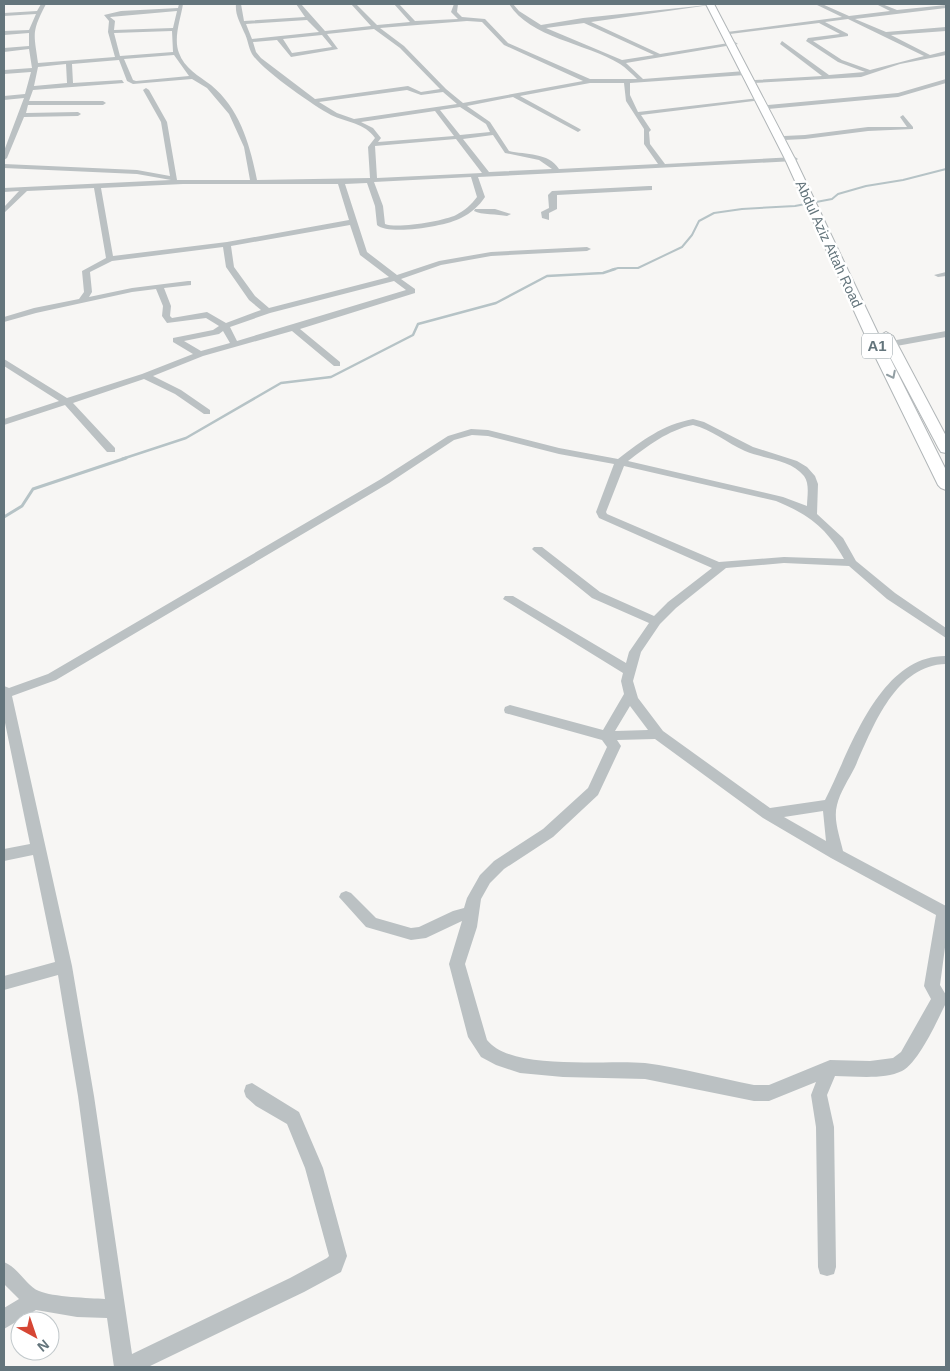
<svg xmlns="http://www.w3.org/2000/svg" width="950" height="1371" font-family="Arial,sans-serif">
<rect width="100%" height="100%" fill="#f7f6f4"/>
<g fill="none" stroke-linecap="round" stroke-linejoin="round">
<polyline stroke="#b6c3c6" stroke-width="2" points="611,270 618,268 638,268 682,247 692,235 699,221 714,213 742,209 795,206 832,199 838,194 866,186 903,180 946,169"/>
<polyline stroke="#b6c3c6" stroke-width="2.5" points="122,459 186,438 281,383 331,377 413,335 418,324 496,303 547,276 603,273 615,269"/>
<polyline stroke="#b6c3c6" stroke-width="3" points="4,517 22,506 33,489 126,458"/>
<g stroke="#b1b6b8" stroke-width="2">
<g id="highway">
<polygon points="706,4 714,4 795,159 884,346 946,470 946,490 941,488 938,485 870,346 785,159"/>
<polygon points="886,332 893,336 946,436 946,453 941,452 939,449 879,336"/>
</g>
</g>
<g fill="#bbc1c3" fill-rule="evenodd">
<path d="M41 4H46C31 33 34 33 38 63L115 57 108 32 109 21 104 15 121 11 178 8 179 4H183C181 18 173 38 179 53 184 68 199 76 211 85 240 109 250 145 257 180L370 178 368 147 375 138C365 123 346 122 331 115 314 106 262 70 252 54 248 47 248 39 244 32 240 22 235 15 236 4H241L244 21 305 17 296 4H301L325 31 371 26 351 4H356L377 25 410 22 394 4H399L415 21 458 19 451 12 454 4H458L457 12 462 17 485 19 508 43 590 79H637C632 74 626 68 620 64 586 43 530 38 509 4H513L519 11 541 25 583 18 717 4 591 22 660 54 735 42 738 44 626 63 643 79 745 71 748 73 745 75 630 83V95L638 112 759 98 762 100 641 115 651 130 649 132 650 144 665 164 795 157 798 159 795 161 478 177 485 197C479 206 471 213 461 218 447 226 389 236 377 225L375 206 367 183 345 184 367 252 397 275 439 261 491 252 587 247 591 249 587 251 491 256 441 265 401 279 415 289V293L300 329 340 362V366H334L292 331 203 356 153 376 181 390 210 410V414H204L175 394 144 379 73 403 115 448V452H107L65 405 4 425V419L59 401 4 366V359L67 398 142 374 193 354 173 342V338L213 330 219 326 206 318 167 323 162 316 163 306 156 289 132 292 36 313 4 322V317L34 308 79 299 84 292 82 271 106 258 94 188 27 191 4 213V207L19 191 4 192V188L171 180 137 174 4 168V164L137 170 170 176 161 122 143 90 146 88 149 90 167 122 177 180H250L244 147 229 114 207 88 192 79 133 84 127 81 119 60 72 64 73 83 122 80 124 83 33 90 29 101H103L106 103 103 105H28L26 113 78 112 81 114 78 116 24 117 7 158 4 160V151L24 98 4 100V96L25 94 31 72 4 74V70L32 68 29 49 4 52V48L29 46V33L4 35V31L29 30 36 14 4 16V13L37 11ZM177 11 173 28 114 30 115 21 110 17ZM307 20 319 32 252 39 246 24ZM467 21 482 22 504 45 583 81 463 103 446 89 404 46 380 28ZM584 23 654 55 622 60 546 28ZM374 29 400 48 440 89 421 92 408 86 315 99 261 58 256 52 253 42 277 40 291 57 338 49 327 34ZM172 31 173 52 120 56 114 33ZM322 35 332 47 292 53 283 39ZM174 55 189 76 136 81 133 80 124 59ZM66 64 67 83 34 86 38 67ZM590 83H624L626 101 644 129V144L658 164 559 169C548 152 526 155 509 151L490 122 467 106 513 97 578 132 581 130 580 129 520 96ZM407 90 421 95 443 92 457 104 354 119 337 113 319 102ZM460 107 486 124 490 132 460 135 440 110ZM435 111 454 136 378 142 381 138 373 128 361 122ZM493 135 505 153 539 160 552 169 489 172 463 139ZM456 139 482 173 377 178 375 146ZM471 177 477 197C472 204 464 211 456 215 444 221 397 229 385 224L383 206 374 182ZM183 184H338L349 220 227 242 113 256 101 188ZM350 225 360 255 389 277 269 308 255 296 234 267 231 246ZM223 247 226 267 249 300 261 310 226 323 207 312 172 318 170 316 171 306 164 288 191 285V281H188L132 288 89 297 92 292 90 272 112 261ZM394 281 406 290 237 341 230 327 270 313ZM223 331 230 343 201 351 184 341 219 334Z"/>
<path d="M815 4H822L849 16 890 11 876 4H882L897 10 946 5V8L855 19 886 32 946 27V31L891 35 930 55 946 51V55L900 64 861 77 753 83 755 80 822 76 780 44 782 41 829 75 865 72 838 62 806 41 808 38 840 34 819 23 730 34 727 32 842 17ZM848 19 924 56 870 70 842 60 813 41 848 36V34L825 22Z"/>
<polygon points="946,79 946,83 898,97 768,109 765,107 768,105 898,93"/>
<polygon points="903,115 913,127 913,129 868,131 805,139 784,140 781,138 784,136 805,135 868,127 907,127 900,117"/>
<polygon points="649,186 652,186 652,190 557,195 557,209 549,213 549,220 542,218 541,212 549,208 548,195 552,191"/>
<path d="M475 209H495L511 214 507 216C498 214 481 215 474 211Z"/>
<polygon points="946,272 946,276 938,277 934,275"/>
<polygon points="946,331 946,337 880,349 876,346 880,343"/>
<path d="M693 419 704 422 753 447 797 461 807 467 815 476 818 484 817 514 843 538 856 561 895 593 946 628V638L887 599 849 566 784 563 726 568 676 608 660 624 641 652 633 681 638 698 663 731 770 808 825 800C850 751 879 655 946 656V664C895 665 873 727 855 767 849 779 840 792 837 805 833 820 840 837 843 851L946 906V940L940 985 946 995V1003C937 1021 919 1062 902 1071 884 1080 854 1076 835 1076L827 1095 834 1127 836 1267 834 1274 827 1276 820 1274 818 1267 816 1127 811 1095 816 1082 769 1101H754L645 1079 563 1077 520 1073 496 1065 481 1057 468 1037 449 964 462 921 426 938 411 940 366 927 339 897 341 893 346 891 351 893 376 918 411 928 419 927 453 911 464 908 467 898 480 875 494 861 543 829 588 788 607 747 602 740 505 713 504 710 505 707 510 705 603 730 624 694 621 681 623 673 503 599 505 596H513L626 663 629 652 649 623 592 598 534 551 532 549 534 547H542L600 592 654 616 668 602 712 568 599 518 596 512 614 464 559 454 488 436 472 435 454 440 389 483 56 680 12 696 72 966 94 1096 132 1354 290 1278 327 1258 329 1256 305 1168 287 1124 256 1106 246 1097 244 1091 246 1085 252 1083 299 1112 323 1168 347 1256 341 1272 304 1292 148 1367H114L107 1318 77 1317 36 1310 4 1329V1308L19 1299 4 1284V1262C19 1268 26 1286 39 1291 53 1297 89 1298 105 1299L78 1096 58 975 4 990V976L55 962 33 855 4 861V849L30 844 4 718V686L9 688 48 674 381 479 448 436 471 429 488 430 559 448 618 459C643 440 662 425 693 419ZM693 425C711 429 727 443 745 451 763 459 791 459 804 476 810 484 807 497 807 506L783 497 628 461C648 446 668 430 693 425ZM624 466 776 501C808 514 827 528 844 559L784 557 719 562 607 514 606 512ZM630 706 648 730 615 731ZM655 739 763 818 831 858 936 915 924 986 931 999 901 1052 893 1058 870 1061 830 1060 769 1085H754C718 1078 682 1068 645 1063 606 1059 512 1072 487 1040L465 964 477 927 481 899 490 883 504 869 553 837 598 795 621 746 617 740ZM823 811 826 841 784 817Z"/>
</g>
<use href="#highway" fill="#fff" fill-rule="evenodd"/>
</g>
<defs><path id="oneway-chevron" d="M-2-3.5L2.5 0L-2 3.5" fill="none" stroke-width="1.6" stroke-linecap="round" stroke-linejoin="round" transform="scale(1.25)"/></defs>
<use stroke="#929ea3" href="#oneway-chevron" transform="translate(892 375) rotate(63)"/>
<g text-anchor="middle" stroke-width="5" stroke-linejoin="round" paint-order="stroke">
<g font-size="14" fill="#64757c" stroke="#fff">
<text transform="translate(829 244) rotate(65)" y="5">Abdul Aziz Attah Road</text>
</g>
<rect fill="#fff" stroke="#929ea3" stroke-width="1" x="862" y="333.5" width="30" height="25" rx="4"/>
<g font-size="15" font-weight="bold" fill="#64757c">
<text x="877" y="351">A1</text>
</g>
</g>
<rect width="950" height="1371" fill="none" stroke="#64757c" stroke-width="10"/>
<g transform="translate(35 1336) rotate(140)"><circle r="24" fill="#ffffff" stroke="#c1c8cb"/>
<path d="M0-4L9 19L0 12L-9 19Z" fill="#d64634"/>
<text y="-8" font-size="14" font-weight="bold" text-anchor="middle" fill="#64757c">N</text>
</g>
</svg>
